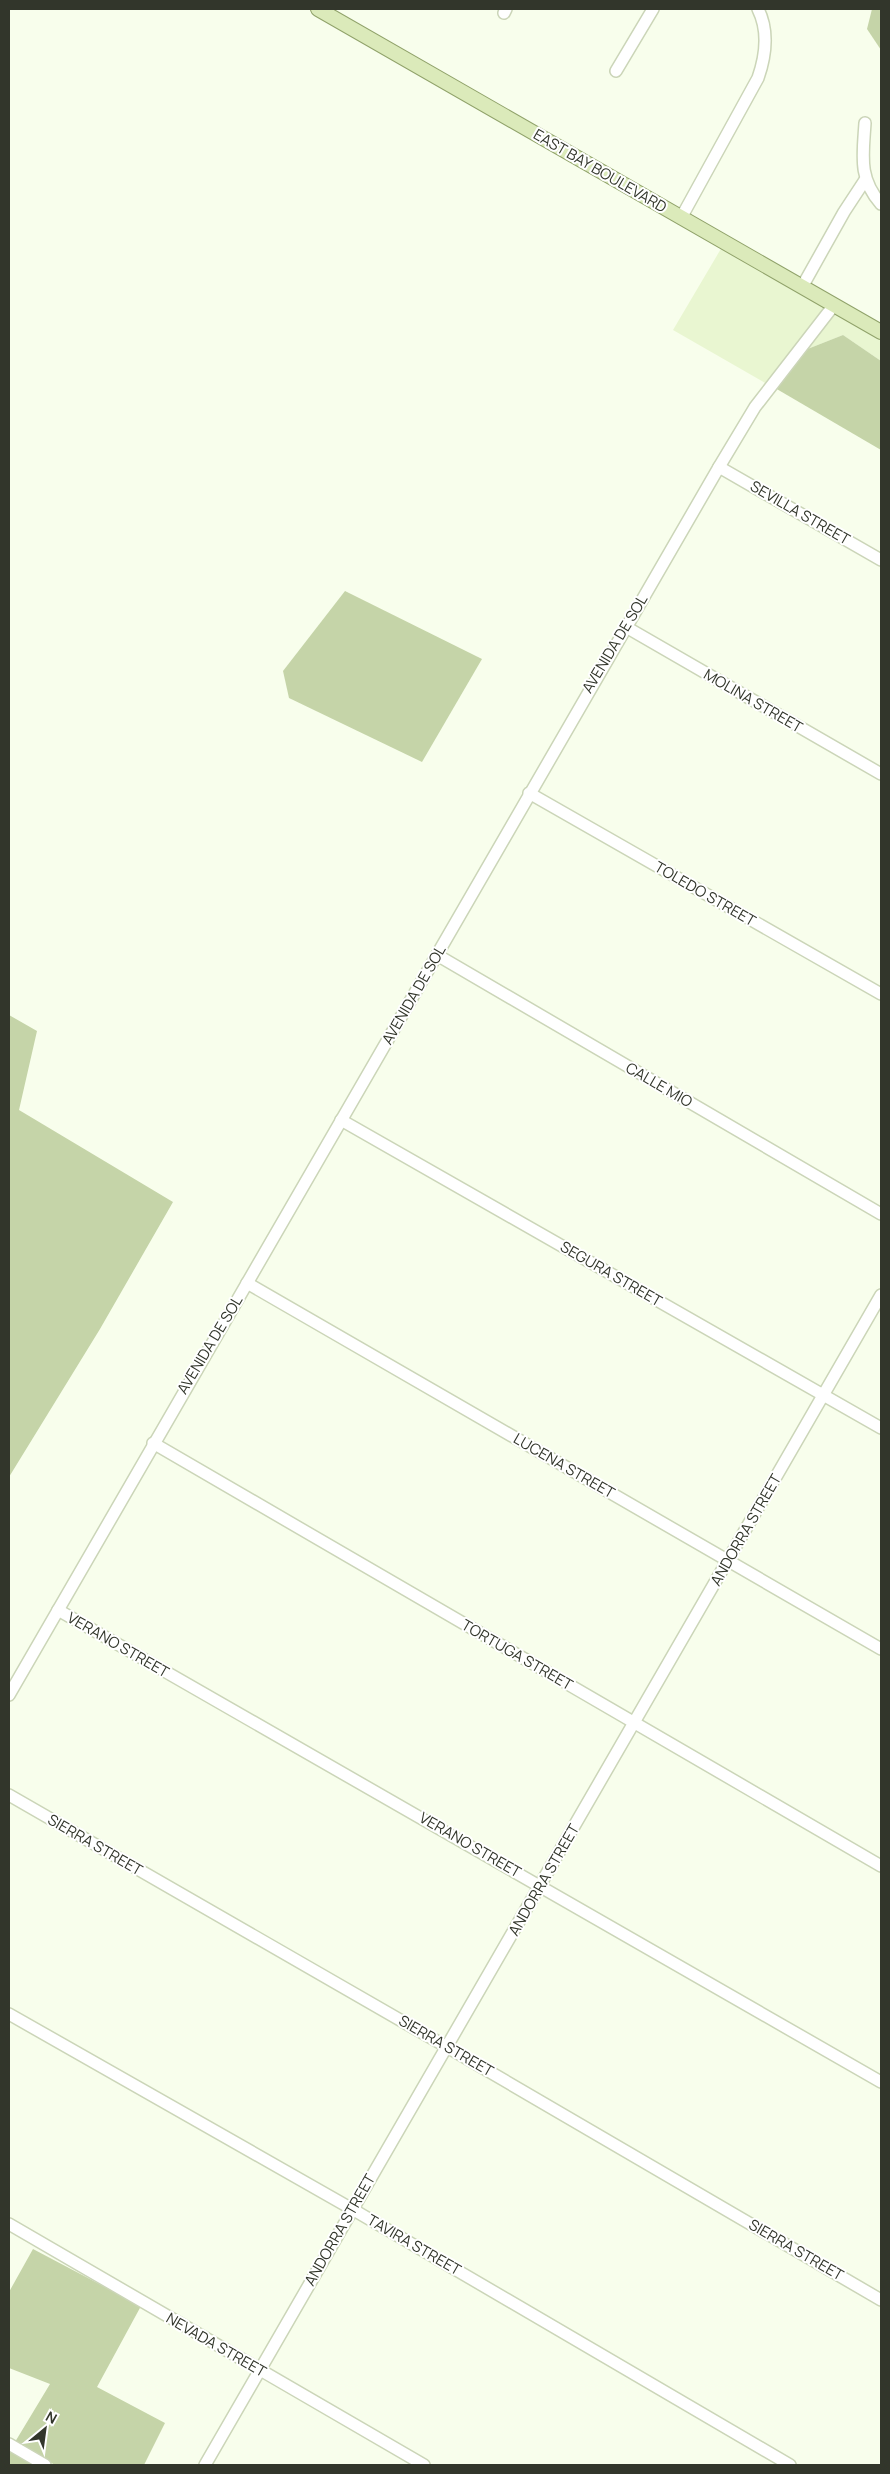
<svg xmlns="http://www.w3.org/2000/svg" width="890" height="2474" font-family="Manrope,sans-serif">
<rect width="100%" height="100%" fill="#f8feec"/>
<g fill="#e9f6d1">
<polygon points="722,247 827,307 767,384 673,330"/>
<polygon points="835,312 881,338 881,361 843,335 805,350"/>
</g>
<g fill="#c5d4a8">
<polygon points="872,9 881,9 881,50 867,29"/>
<polygon points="843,335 881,361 881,450 775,388 805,350"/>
<polygon points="345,591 482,659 422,762 289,698 283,671"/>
<polygon points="9,1015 37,1031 19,1110 173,1202 100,1329 9,1477"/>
<polygon points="33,2249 141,2306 97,2387 165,2423 144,2465 55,2465 15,2442 50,2384 9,2368 9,2292"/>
<polygon points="9,2450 35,2465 9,2465"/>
</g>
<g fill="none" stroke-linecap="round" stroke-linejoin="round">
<g stroke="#cbd5b8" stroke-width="14">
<g id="minor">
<polyline points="504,13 506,9"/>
<polyline points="616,71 653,9"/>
<path d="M865 123C863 155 858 178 881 204"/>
<path d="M681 218 758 78C766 55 769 31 758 9"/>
<polyline points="802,287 844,212 865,180"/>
<polyline points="719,467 881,560"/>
<polyline points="626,627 881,774"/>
<polyline points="529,793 881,994"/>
<polyline points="437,955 881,1214"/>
<polyline points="341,1120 881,1428"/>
<polyline points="247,1283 881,1649"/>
<polyline points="153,1443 881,1866"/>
<polyline points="58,1610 881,2082"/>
<polyline points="9,1695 719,467 755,407 834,305"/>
<polyline points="9,1795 447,2047 881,2300"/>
<polyline points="9,2014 352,2209 790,2465"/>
<polyline points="9,2224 424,2465"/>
<polyline points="9,2444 45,2465"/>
<polyline points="205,2465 881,1295"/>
</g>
</g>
<g stroke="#90a26a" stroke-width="16">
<polyline id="major" points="318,9 881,332"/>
</g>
<use href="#minor" stroke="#fff" stroke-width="11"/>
<use href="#major" stroke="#dbeaba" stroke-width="14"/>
</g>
<g text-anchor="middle" stroke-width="4" stroke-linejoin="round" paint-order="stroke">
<g font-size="15" fill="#32362b" stroke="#fff">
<text transform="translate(600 171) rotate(30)" y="5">EAST BAY BOULEVARD</text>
<text transform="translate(800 513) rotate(30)" y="5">SEVILLA STREET</text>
<text transform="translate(615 644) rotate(-59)" y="5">AVENIDA DE SOL</text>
<text transform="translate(753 701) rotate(30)" y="5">MOLINA STREET</text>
<text transform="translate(705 894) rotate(30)" y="5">TOLEDO STREET</text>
<text transform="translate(414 995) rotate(-60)" y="5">AVENIDA DE SOL</text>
<text transform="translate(659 1085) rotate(30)" y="5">CALLE MIO</text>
<text transform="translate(611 1274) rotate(30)" y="5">SEGURA STREET</text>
<text transform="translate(210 1345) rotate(-59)" y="5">AVENIDA DE SOL</text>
<text transform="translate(564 1466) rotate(30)" y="5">LUCENA STREET</text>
<text transform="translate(746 1530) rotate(-60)" y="5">ANDORRA STREET</text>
<text transform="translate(118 1645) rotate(30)" y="5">VERANO STREET</text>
<text transform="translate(517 1655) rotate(30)" y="5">TORTUGA STREET</text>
<text transform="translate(95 1845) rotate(30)" y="5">SIERRA STREET</text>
<text transform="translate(470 1845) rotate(30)" y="5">VERANO STREET</text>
<text transform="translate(544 1880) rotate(-60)" y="5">ANDORRA STREET</text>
<text transform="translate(446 2046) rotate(30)" y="5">SIERRA STREET</text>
<text transform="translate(340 2230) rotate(-60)" y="5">ANDORRA STREET</text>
<text transform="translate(414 2245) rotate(30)" y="5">TAVIRA STREET</text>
<text transform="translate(796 2250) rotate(30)" y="5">SIERRA STREET</text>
<text transform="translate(216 2345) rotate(30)" y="5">NEVADA STREET</text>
</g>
</g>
<rect width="890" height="2474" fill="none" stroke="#32362b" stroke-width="20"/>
<g transform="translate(45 2429) rotate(29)" stroke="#ffffff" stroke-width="4" paint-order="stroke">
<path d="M0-4L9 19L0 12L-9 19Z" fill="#32362b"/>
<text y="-8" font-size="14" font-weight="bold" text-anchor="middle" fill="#32362b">N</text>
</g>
</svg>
